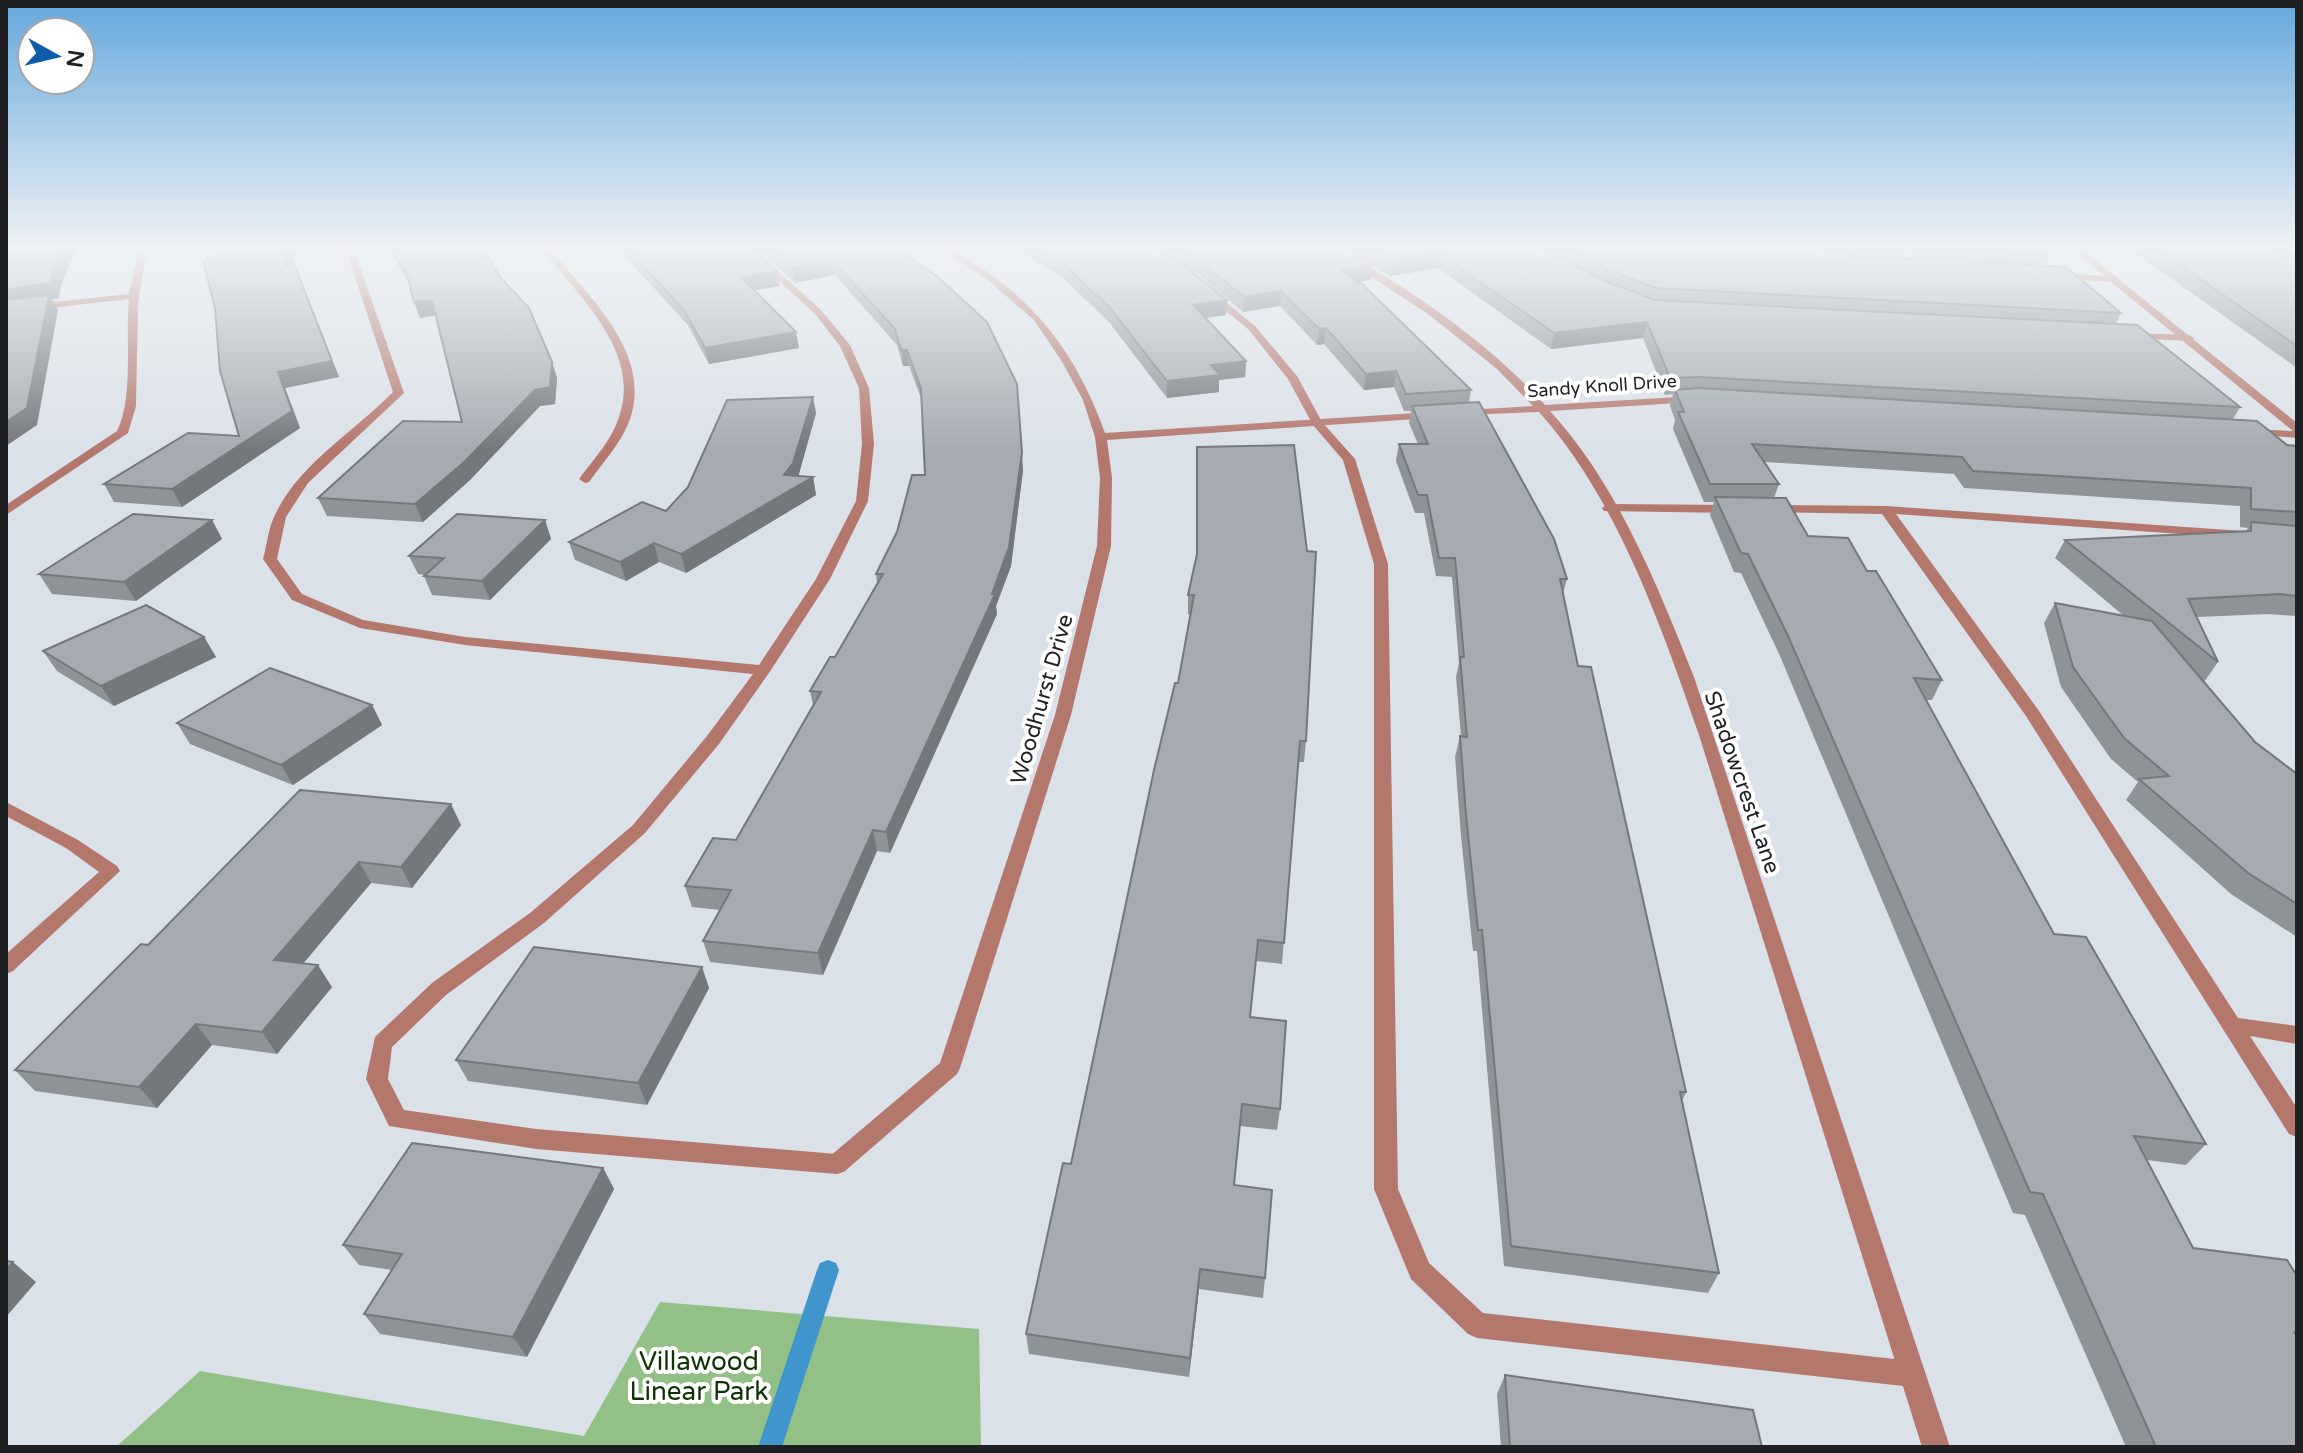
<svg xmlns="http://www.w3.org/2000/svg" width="2303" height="1453" font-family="'Varela Round',sans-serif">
<rect width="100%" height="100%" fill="#dbe1e8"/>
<polygon fill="#92c087" points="660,1302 979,1329 981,1447 116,1447 200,1371 584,1436"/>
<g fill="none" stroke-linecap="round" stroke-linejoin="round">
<polygon fill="#4096cc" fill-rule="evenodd" points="828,1260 836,1263 839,1270 782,1447 758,1447 817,1270 820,1263"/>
<g fill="#b4776c" fill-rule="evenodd">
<path d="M345 247H353L404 393 308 483 286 517 277 559 302 594 363 620 465 637 759 665 816 579 856 501 862 444 859 388 840 346 815 314 742 247H751L821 310 850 345 869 388 874 444 868 501 830 579 771 670 719 744 645 833 544 923 446 995 392 1047 388 1079 404 1110 536 1129 837 1154 845 1157 848 1164 845 1171 837 1174 536 1149 389 1126 366 1079 375 1037 432 983 530 913 633 825 707 736 753 674 465 645 360 628 292 600 263 559C267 545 268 530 274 517 298 464 353 433 393 392Z"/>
<polygon points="1209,293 1215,293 1255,326 1297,376 1322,422 1355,459 1388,564 1398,1189 1429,1263 1483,1313 1912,1361 1921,1365 1925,1374 1921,1383 1912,1387 1477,1338 1468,1334 1411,1279 1374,1189 1374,564 1343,460 1313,425 1288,379 1249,330 1209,297"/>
<polygon points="2128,333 2189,335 2194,338 2189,341 2131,338 2126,335"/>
<polygon points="1608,504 1731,505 1737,509 1731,513 1604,511 1602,508"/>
<polygon points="1774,505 1886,506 2243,531 2243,537 2238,538 1896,514 2039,711 2238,1018 2297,1026 2297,1044 2250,1036 2297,1108 2297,1137 2289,1134 2026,716 1882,514 1770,512 1770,506"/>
</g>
<g fill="#b4776c" fill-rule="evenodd">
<path d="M139 247H147L138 303 136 406 128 433 6 515V505L117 431C134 397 125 339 129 299L6 313V307L129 294Z"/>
<path d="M541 247H549C586 295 653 351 630 419 622 442 603 462 589 482L585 483 579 479C593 460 612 440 619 417 642 350 577 296 541 247Z"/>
<path d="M939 247C954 247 965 257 977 265 1042 307 1079 361 1105 433L1431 412 1437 415 1431 418 1107 440 1112 478 1111 546 1071 715 960 1068 957 1074 845 1171 837 1174 829 1171 826 1164 829 1157 940 1063 1055 715 1097 546 1100 478 1095 437 1083 400 1061 360 1034 320 989 281Z"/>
<path d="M1326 247H1336C1411 290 1486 340 1545 405L1694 396 1699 399 1694 402 1550 411C1618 485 1657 585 1694 677L1950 1447H1922L1699 735C1661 625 1617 499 1539 412L1462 415V411L1466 410 1533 406 1496 368 1428 314Z"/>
<polygon points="2070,247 2079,247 2297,423 2297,438 2248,434 2248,430 2252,429 2293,431 2111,282 2055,278 2054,276 2058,273 2104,276"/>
<polygon points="6,802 78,840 117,866 120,871 13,971 6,974 6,954 99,872 66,848 6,816"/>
</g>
</g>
<g fill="#8e9398" fill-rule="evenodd">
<polygon points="210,247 297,247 293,264 339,377 285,388 300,428 182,507 114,502 104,484 239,436"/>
<polygon points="616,247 750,247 780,286 755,290 799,348 709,364 688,325"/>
<polygon points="755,247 896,247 1023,470 1011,566 996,606 997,614 890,853 877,851 823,975 710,962 703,941 720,910 692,907 685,886 736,840 813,705 810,691 835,657 877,583 876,574 925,475 922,401 909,366 903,366 897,345 835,275 795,283"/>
<path d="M1011 247H2071L2070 251H2045L2050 255 2045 266 2121 313 2116 324 2240 407 2233 419 2287 445 2297 446V616L2268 614 2197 617 2218 662 2204 682 2255 742 2297 774V937L2231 894 2126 800 2138 782 2111 759 2061 687 2044 623 2055 603 2124 616 2055 558 2065 540 2246 531 2248 528 2240 527V506L1964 488 1954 474 1765 462 1779 484 1774 498 1808 536 1867 571 1942 680 1932 700H1926L2054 934 2206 1144 2186 1165 2147 1160 2193 1248 2297 1276V1447H2126L2025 1215 2013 1213 1780 656 1741 573 1734 572 1710 515 1714 502H1704L1673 429 1675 420 1670 406 1673 394 1665 395 1643 338 1551 349 1438 268 1390 276 1372 266 1371 280 1359 282 1471 390 1469 403 1567 579 1563 594 1578 666 1686 1092 1682 1101 1719 1273 1708 1293 1504 1266 1477 951H1473L1461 836 1455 757 1460 736H1461L1456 677 1459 663 1452 577 1436 576 1424 513H1415L1396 461 1399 444H1418L1409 423 1411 411H1404L1394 387 1364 390 1324 344 1317 345 1280 306 1243 312 1197 273 1188 268 1226 315 1205 318 1246 361 1245 377 1219 380V392L1167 398 1109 322 1062 277ZM1906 248 1916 259 1902 258Z"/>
<polygon points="2084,247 2297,247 2297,368 2131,250 2088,250"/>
<polygon points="391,250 552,362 557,378 555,404 540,406 470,480 423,522 327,516 318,498 462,422 435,315 420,318 410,284 397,264"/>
<polygon points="816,413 798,476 813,477 816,495 686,573 659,562 626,581 575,560 569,542 666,511"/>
<polygon points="212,520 222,539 136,601 52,594 39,574"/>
<polygon points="545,520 551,539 490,600 432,595 424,576 425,575 418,574 409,556"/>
<polygon points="1196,556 1306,741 1304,762 1298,762 1282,964 1256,961 1250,1017 1280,1109 1277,1130 1240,1126 1234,1185 1265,1278 1263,1298 1199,1289 1189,1377 1029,1354 1026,1334 1071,1164 1178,683 1190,615 1188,614 1188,595"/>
<polygon points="204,637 216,657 114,706 57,671 43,651"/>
<polygon points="372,705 382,725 293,785 190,744 177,723"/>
<polygon points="300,790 461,825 412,888 371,883 303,964 332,987 277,1054 212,1045 157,1108 35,1091 15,1070 148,945"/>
<polygon points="702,967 709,988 647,1105 468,1081 456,1060"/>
<polygon points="603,1168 614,1189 527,1357 380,1334 364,1314 392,1270 359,1265 343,1245"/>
<polygon points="1505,1375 1762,1447 1501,1447 1497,1394"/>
</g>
<g fill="#74787c">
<polygon points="63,247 77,247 61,286 59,298 52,299 58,310 37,425 6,446 6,290 53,271"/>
<polygon points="288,247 297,247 290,280 284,266"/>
<polygon points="1440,254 1438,268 1390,276 1392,262"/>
<polygon points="833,261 835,275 795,283 792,268"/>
<polygon points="1372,265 1371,280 1341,285 1342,270"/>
<polygon points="777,271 780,286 745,292 742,278"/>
<polygon points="300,279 339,377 285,388 300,428 182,507 172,489 292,411 278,372"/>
<polygon points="1281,291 1280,306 1243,312 1244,297"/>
<polygon points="432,300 437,315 420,318 414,302"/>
<polygon points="1227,300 1226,315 1192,320 1193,305"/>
<polygon points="1647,322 1643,338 1551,349 1554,333"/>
<polygon points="1326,328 1324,344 1317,345 1319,329"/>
<polygon points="796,332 799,348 709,364 705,348"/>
<polygon points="901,350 907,350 909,366 903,366"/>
<polygon points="1246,361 1245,377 1219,380 1219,392 1167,398 1167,381 1211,365"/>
<polygon points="552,362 557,378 555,404 540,406 470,480 423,522 415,504"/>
<polygon points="1396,371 1394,387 1364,390 1366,374"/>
<polygon points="1017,384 1023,470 1011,566 996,606 997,614 890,853 886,832 992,594"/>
<polygon points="813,397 816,413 797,481 813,477 816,495 686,573 681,554 784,475"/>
<polygon points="212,520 222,539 136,601 124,582"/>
<polygon points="545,520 551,539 490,600 482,581"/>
<polygon points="654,543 659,562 626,581 620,562"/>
<polygon points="204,637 216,657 114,706 101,686"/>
<polygon points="372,705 382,725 293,785 281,765"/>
<polygon points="451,804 461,825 412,888 401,867"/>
<polygon points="873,830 877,851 823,975 818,953"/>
<polygon points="359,862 371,883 288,981 274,960"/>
<polygon points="318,965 332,987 277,1054 262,1032"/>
<polygon points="702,967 709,988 647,1105 638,1083"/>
<polygon points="196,1024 212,1045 157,1108 139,1087"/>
<polygon points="603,1168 614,1189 527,1357 513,1337"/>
<polygon points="13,1262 36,1282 6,1317 6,1270"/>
<polygon points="1200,1269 1199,1289 1189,1377 1190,1358"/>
</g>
<g fill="#a5abb1" stroke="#74787c" stroke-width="2">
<polygon points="6,247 63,247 53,271 51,283 6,290"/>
<polygon points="210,247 288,247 284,266 294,264 332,361 278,372 292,411 172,489 104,484 188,433 239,436 220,371 215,308 204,264"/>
<polygon points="391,247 482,247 500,277 529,308 552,362 550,387 535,390 463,463 415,504 318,498 403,421 462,422 432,300 414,302 407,274 391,250"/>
<polygon points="626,247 750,247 777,271 742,278 796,332 705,348 684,310"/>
<polygon points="769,247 896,247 938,277 987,322 1017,384 1022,453 1009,547 992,594 995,594 886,832 873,830 818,953 703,941 731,890 685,886 713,838 736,840 821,692 810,691 830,657 835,657 883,574 876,574 897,532 912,475 925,475 921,389 907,350 901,350 895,329 833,261 792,268"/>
<polygon points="1034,247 1154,247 1187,268 1227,300 1193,305 1246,361 1211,365 1220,375 1167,381 1109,307 1061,262"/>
<polygon points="1176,247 1344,247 1372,265 1342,270 1358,284 1359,281 1471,390 1406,394 1396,371 1366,374 1326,328 1319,329 1281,291 1244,297 1197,259"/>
<polygon points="1367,247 1541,247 1600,279 1655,300 2137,325 2240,407 1698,377 1670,378 1647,322 1554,333 1440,254 1392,262"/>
<polygon points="1565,247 1813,247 1854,256 2066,267 2121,313 1656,288 1609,270"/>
<polygon points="1923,247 2040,247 2050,255 1924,248"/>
<polygon points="2154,247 2271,247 2297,262 2297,346"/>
<polygon points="49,295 27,408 6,422 6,300"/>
<polygon points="1698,388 2257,421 2287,445 2297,446 2297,512 2251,509 2251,488 1973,471 1962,457 1752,444 1779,484 1710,484 1678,412 1684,412 1675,390"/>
<polygon points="813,397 793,463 784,475 813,477 681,554 654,543 620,562 569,542 642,502 666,511 688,487 727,400"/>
<polygon points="1479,402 1554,539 1567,579 1560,579 1578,666 1591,667 1686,1092 1680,1092 1719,1273 1511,1246 1482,930 1478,930 1466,815 1460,736 1467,737 1460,657 1464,657 1455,558 1439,558 1427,495 1418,495 1399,444 1428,444 1412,406"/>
<polygon points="1294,445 1307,551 1316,552 1306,741 1300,741 1284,943 1258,940 1250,1017 1286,1021 1280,1109 1242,1104 1234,1185 1272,1190 1265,1278 1200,1269 1190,1358 1026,1334 1063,1163 1071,1164 1154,770 1175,683 1178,683 1194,595 1188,595 1197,554 1197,447"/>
<polygon points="1715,497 1786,498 1808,536 1848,538 1867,571 1876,571 1942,680 1914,678 2054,934 2086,937 2206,1144 2134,1136 2193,1248 2287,1260 2297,1276 2297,1334 2295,1333 2297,1337 2297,1447 2156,1447 2043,1194 2030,1192 1788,636 1748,554 1741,553"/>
<polygon points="133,514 212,520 124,582 39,574"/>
<polygon points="457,514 545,520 482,581 424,576 444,558 409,556"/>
<polygon points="2251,522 2297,526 2297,596 2280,594 2188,599 2218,662 2065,540 2251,531"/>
<polygon points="2055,603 2152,621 2255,742 2297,774 2297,904 2248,873 2139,779 2169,776 2124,738 2073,667"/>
<polygon points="146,605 204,637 101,686 43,651"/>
<polygon points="270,668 372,705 281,765 177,723"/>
<polygon points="300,790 451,804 401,867 359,862 274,960 318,965 262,1032 196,1024 139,1087 15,1070 141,944 148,945"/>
<polygon points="534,947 702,967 638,1083 456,1060"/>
<polygon points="412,1143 603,1168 513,1337 364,1314 402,1254 343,1245"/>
<polygon points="6,1261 13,1262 6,1270"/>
<polygon points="1505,1375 1753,1410 1762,1447 1510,1447"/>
</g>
<linearGradient id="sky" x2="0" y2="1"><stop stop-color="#65a8dd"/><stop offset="0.55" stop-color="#eff2f5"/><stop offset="1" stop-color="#eff2f5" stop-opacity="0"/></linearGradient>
<rect width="2303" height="450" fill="url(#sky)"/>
<g text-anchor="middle" stroke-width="8" stroke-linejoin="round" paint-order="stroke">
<g font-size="18" fill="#1e2023" stroke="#fff">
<text transform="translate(1602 386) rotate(-4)" y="6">Sandy Knoll Drive</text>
</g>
<g font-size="22" fill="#1e2023" stroke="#fff">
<text transform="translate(1041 699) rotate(-74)" y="8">Woodhurst Drive</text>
<text transform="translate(1743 782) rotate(71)" y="8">Shadowcrest Lane</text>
</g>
<g font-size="26" fill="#0c3302" stroke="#fff">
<text x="699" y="1370">Villawood<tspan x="699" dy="30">Linear Park</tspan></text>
</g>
</g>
<rect width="2303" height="1453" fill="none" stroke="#1e2023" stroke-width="16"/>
<g transform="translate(56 56) rotate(98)"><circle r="38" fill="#ffffff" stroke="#a5a6a7" stroke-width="2"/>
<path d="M0-6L14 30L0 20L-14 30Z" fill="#0f5caa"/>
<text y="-12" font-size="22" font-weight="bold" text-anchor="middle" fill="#1e2023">N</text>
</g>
</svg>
